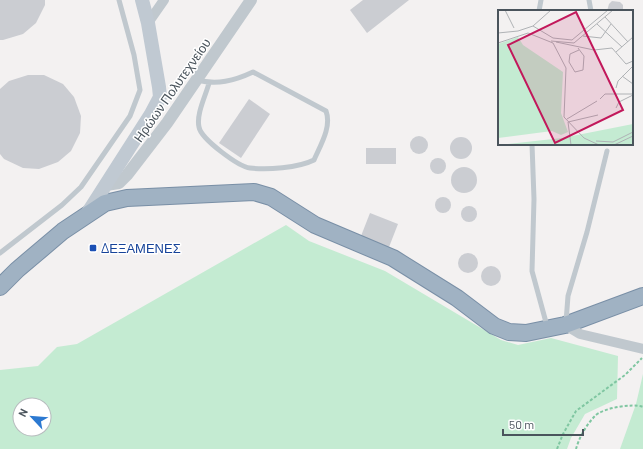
<svg xmlns="http://www.w3.org/2000/svg" width="643" height="449" font-family="Barlow,sans-serif">
<rect width="100%" height="100%" fill="#f3f1f1"/>
<g fill="#c4ebd2" fill-rule="evenodd">
<path d="M286 225 309 241 385 271 501 340 518 345 551 338 618 356 617 399 585 414 571 438 567 449H0V370L38 366 57 347 77 344ZM20 405H44V429H20Z"/>
<polygon points="643,374 643,449 620,449 636,404"/>
</g>
<g fill="#cbcdd2">
<polygon points="0,0 45,0 45,5 36,23 23,34 3,40 0,40"/>
<polygon points="363,0 409,0 367,33 350,10"/>
<polygon points="612,1 620,2 623,5 623,11 607,11 609,4"/>
<polygon points="28,75 44,75 63,84 74,97 81,116 80,133 71,151 58,162 39,169 23,168 4,159 0,154 0,89 9,81"/>
<polygon points="249,99 270,114 241,158 219,143"/>
<circle cx="419" cy="145" r="9"/>
<circle cx="461" cy="148" r="11"/>
<rect x="366" y="148" width="30" height="16"/>
<circle cx="438" cy="166" r="8"/>
<circle cx="464" cy="180" r="13"/>
<circle cx="443" cy="205" r="8"/>
<circle cx="469" cy="214" r="8"/>
<polygon points="370,213 398,224 389,247 361,236"/>
<circle cx="468" cy="263" r="10"/>
<circle cx="491" cy="276" r="10"/>
</g>
<g fill="none" stroke-linecap="round" stroke-linejoin="round">
<g stroke="#798fa6" stroke-width="18">
<polyline id="trunk" points="0,287 17,270 63,231 105,203 127,198 254,192 271,197 315,225 393,258 457,298 494,326 509,332 526,333 565,325 643,296"/>
</g>
<g stroke="#7fc6a1" stroke-width="2" stroke-dasharray="3 2" stroke-linecap="butt">
<polyline points="557,449 563,434 576,411 625,375 642,358"/>
<path d="M576 449C579 438 586 425 595 416 602 408 633 403 643 407"/>
</g>
<g stroke="#c0c8ce" stroke-width="5">
<polyline points="589,0 591,11"/>
<polyline points="539,11 541,0"/>
<path d="M197 80C217 85 234 81 253 72L326 111C332 127 320 146 314 160 298 168 267 170 250 168 239 167 201 139 199 127 196 114 206 95 209 83"/>
<polyline points="532,144 534,199 532,271 547,326"/>
<polyline points="0,253 62,205 81,187 130,116 140,90 134,55 119,0"/>
<polyline points="566,322 568,296 587,232 607,151"/>
</g>
<g stroke="#c0c8ce" stroke-width="10">
<polyline points="148,23 164,0"/>
<polyline points="565,325 580,334 643,349"/>
</g>
<polyline stroke="#c0c8ce" stroke-width="12" points="106,185 119,183 127,175 167,123 251,0"/>
<polyline stroke="#c0c9d2" stroke-width="14" points="87,214 151,114 160,97 159,87 148,23 142,0"/>
<use href="#trunk" stroke="#a0b2c3" stroke-width="16"/>
</g>
<rect fill="#1a4fb4" stroke="#fff" stroke-width="1.5" x="89" y="244" width="8" height="8" rx="2"/>
<g text-anchor="middle" stroke-width="3" stroke-linejoin="round" paint-order="stroke">
<g font-size="13" fill="#4a545c" stroke="#fff">
<text transform="translate(172 90) rotate(-55)" y="5">Ηρώων Πολυτεχνείου</text>
</g>
<g font-size="13" fill="#164399" stroke="#fff" text-anchor="start">
<text x="101" y="253">ΔΕΞΑΜΕΝΕΣ</text>
</g>
</g>
<g transform="translate(498 10)">
<rect width="135" height="135" fill="#f3f1f1"/>
<path d="M20 27 25 35 65 62 63 103 70 122 63 125 54 121 0 128V34ZM135 114V135H2L64 128Z" fill="#c4ebd2"/>
<path fill="none" stroke="#afb2b5" stroke-width="1" d="M7 0 16 18M107 7 130 32M99 14 124 37M35 16 53 0M0 23 20 21 35 16 55 28 74 30 110 0M85 26 103 28 113 14M53 31 76 33 115 0M58 32 96 40 114 38 128 54 135 51M0 33 30 23 55 33 68 58 66 107 86 128 101 135M80 38 86 46 85 60 77 62 71 52 72 44 81 40M118 42 135 27M124 66 135 74M118 78 120 71 134 57M102 89 107 84H135M118 98 121 92 135 85M69 109 99 91M98 131 115 132 135 122M73 135 70 112 100 105M116 135 135 126"/>
<path fill="#c2185b" fill-opacity="0.15" stroke="#c2185b" stroke-width="2" d="M78 2 125 100 57 133 10 35Z"/>
<rect width="135" height="135" fill="none" stroke="#4a545c" stroke-width="2"/>
</g>
<g transform="translate(32 417) rotate(296)"><circle r="19" fill="#ffffff" stroke="#b7bbbe"/>
<path d="M0-3L7 15L0 10L-7 15Z" fill="#2c79d1"/>
<text y="-6" font-size="11" font-weight="bold" text-anchor="middle" fill="#4a545c">N</text>
</g>
<path d="M503 429v6h80v-6" fill="none" stroke="#4a545c" stroke-width="2"/>
<text x="509" y="429" font-size="12" fill="#4a545c" stroke="#ffffff" stroke-width="3" paint-order="stroke">50 m</text>
</svg>
